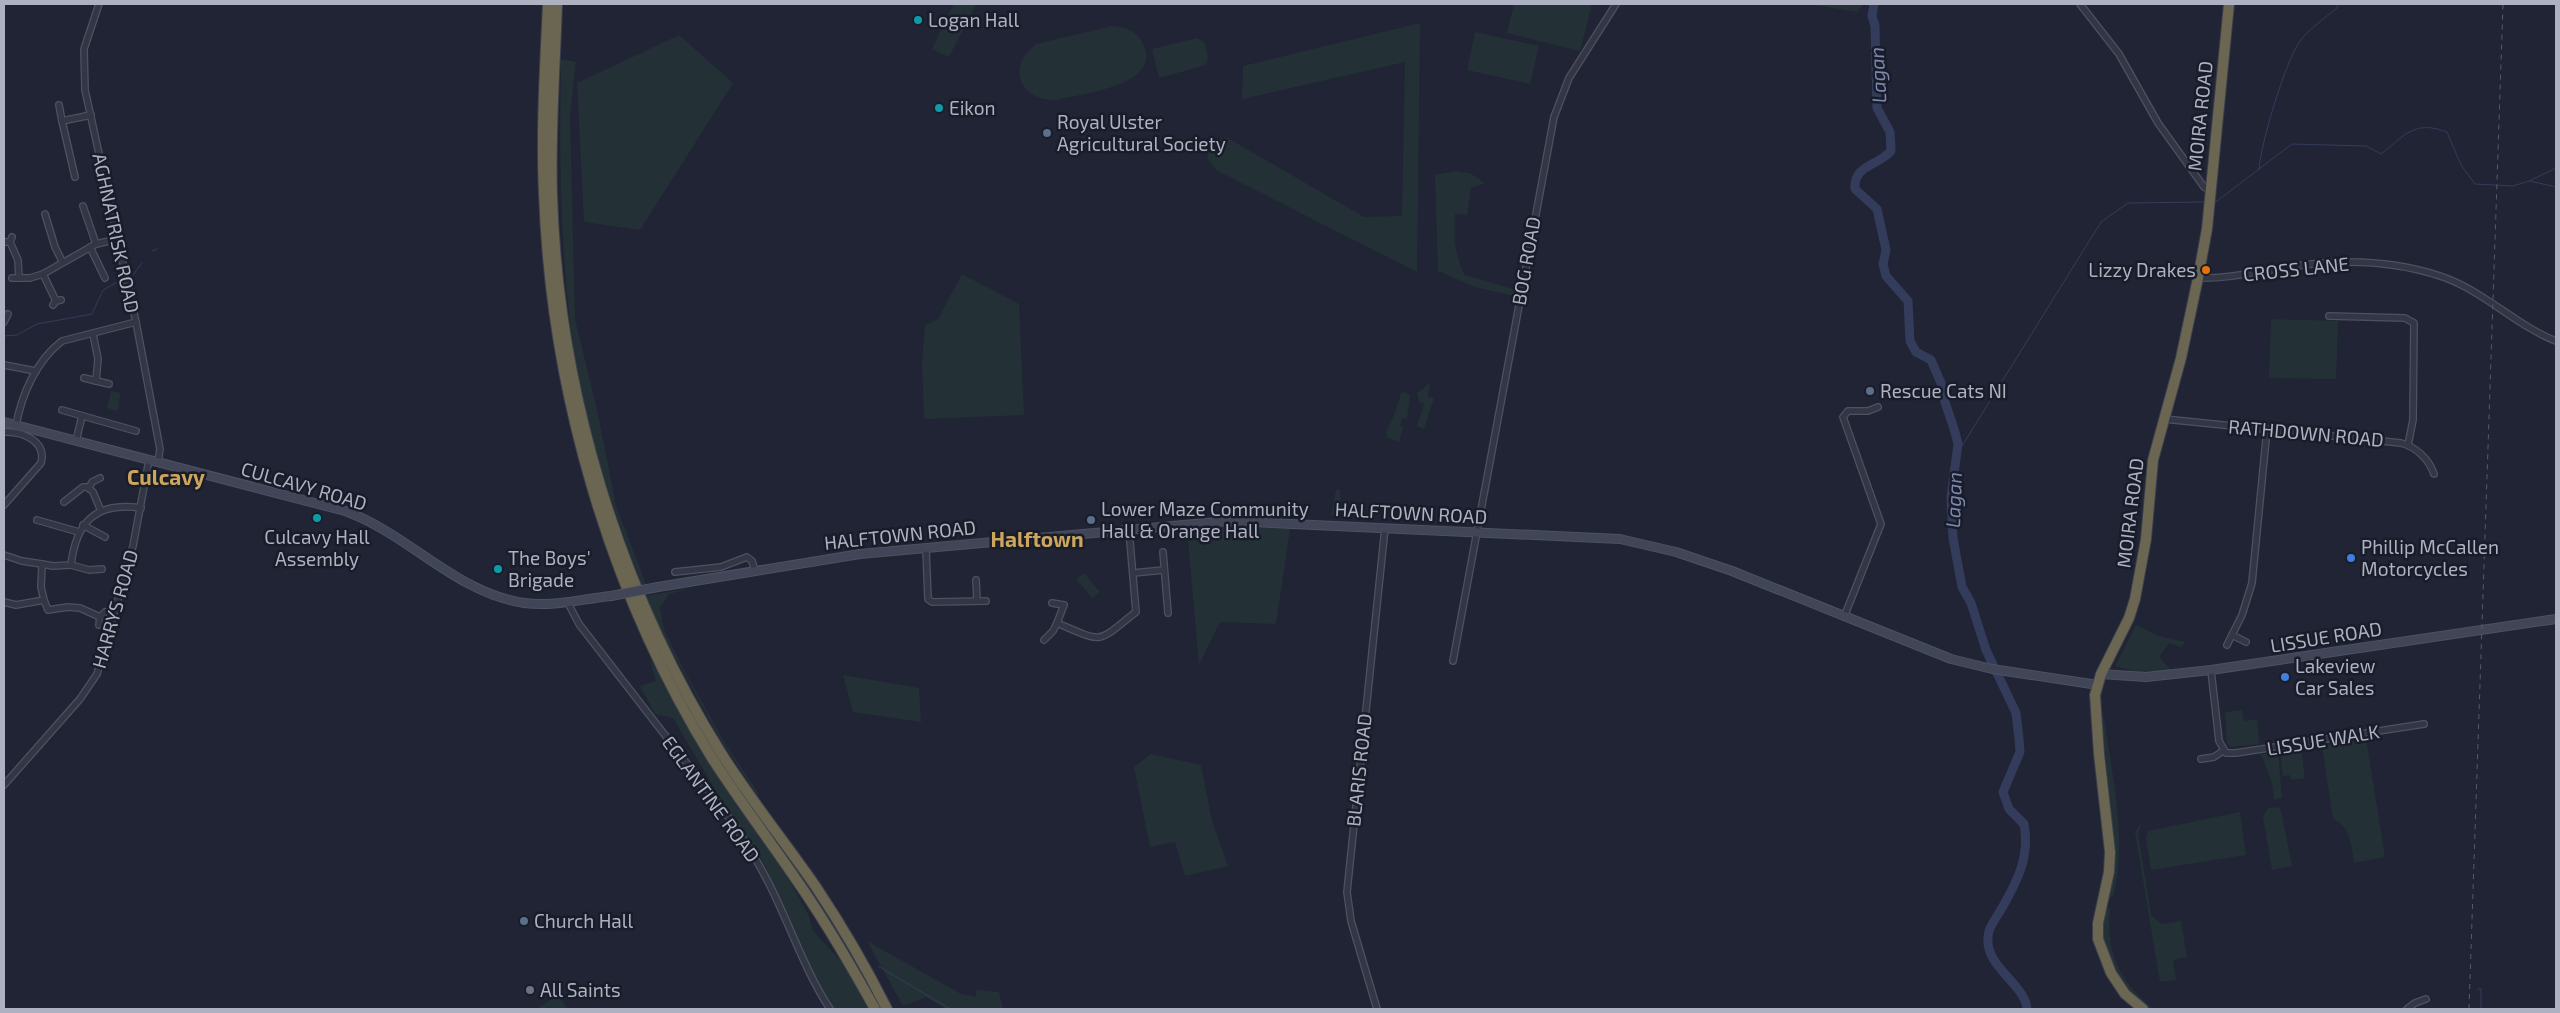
<svg xmlns="http://www.w3.org/2000/svg" width="2560" height="1013" font-family="'Exo 2',sans-serif">
<rect width="100%" height="100%" fill="#202434"/>
<g fill="#233136">
<polygon points="954,4 976,4 949,57 932,49"/>
<polygon points="1514,4 1592,4 1580,51 1507,33"/>
<polygon points="1808,4 1863,4 1858,12"/>
<polygon points="1420,23 1417,272 1216,170 1207,158 1211,142 1226,137 1364,217 1402,216 1405,62 1242,99 1243,66"/>
<path d="M1112 26C1126 27 1137 31 1143 44 1164 86 1080 94 1056 100 1019 101 1006 66 1036 44Z"/>
<polygon points="1475,32 1539,46 1530,84 1467,70"/>
<polygon points="679,35 733,83 640,230 584,222 577,83"/>
<polygon points="1197,38 1205,43 1208,59 1206,65 1159,78 1152,49"/>
<path d="M561 59 576 62 570 115 575 319 598 414 616 506 646 584 642 586C616 515 588 441 576 365 560 264 559 162 561 59Z"/>
<path d="M1455 171 1470 173 1485 183 1471 188 1467 215 1455 214C1454 237 1454 255 1465 275L1516 290 1515 296 1478 288 1438 271 1435 175Z"/>
<polygon points="962,274 1019,304 1024,415 924,419 922,363 925,325 938,319"/>
<polygon points="2271,319 2338,321 2336,379 2269,378"/>
<polygon points="1430,383 1428,396 1434,398 1424,429 1417,426 1424,404 1419,402 1417,393"/>
<polygon points="111,391 120,393 118,411 107,408"/>
<polygon points="1404,392 1410,395 1407,419 1402,418 1400,425 1403,427 1399,442 1388,438 1386,432 1395,413 1401,393"/>
<polygon points="1340,489 1341,510 1331,516 1336,490"/>
<polygon points="1215,526 1290,529 1276,624 1220,622 1199,665 1187,529"/>
<polygon points="1084,573 1100,592 1092,598 1076,579"/>
<polygon points="696,587 669,594 660,608 664,629 684,670 725,743 759,794 757,795 720,739 658,626 645,596"/>
<polygon points="2136,625 2159,636 2185,642 2181,647 2169,643 2159,657 2171,670 2141,673 2115,666"/>
<polygon points="649,657 732,799 788,878 809,916 813,931 843,963 868,1009 833,1009 810,967 762,860 728,811 673,718 655,714 640,686 656,681"/>
<polygon points="843,675 919,688 921,722 853,712"/>
<polygon points="2242,710 2244,721 2257,719 2259,744 2230,747 2227,744 2225,712"/>
<path d="M2102 718H2104C2112 776 2128 839 2113 897L2107 896 2115 858Z"/>
<path d="M2366 738 2385 857 2354 863C2352 847 2350 825 2333 819L2322 746Z"/>
<polygon points="2301,748 2305,778 2291,780 2290,775 2283,776 2280,752"/>
<polygon points="2278,752 2282,798 2274,800 2272,783 2261,754"/>
<polygon points="1151,754 1201,765 1212,821 1228,866 1185,876 1175,842 1150,847 1134,767"/>
<polygon points="2277,807 2281,810 2292,866 2272,870 2263,817 2268,808"/>
<polygon points="2240,812 2246,855 2151,870 2146,838 2148,831"/>
<polygon points="2140,824 2141,825 2138,833 2151,915 2161,924 2181,921 2187,957 2173,960 2176,980 2160,982 2135,832"/>
<path d="M2105 907 2110 908C2106 955 2119 979 2153 1009 2130 1007 2107 959 2104 939 2103 928 2104 918 2105 907Z"/>
<polygon points="867,941 961,994 976,997 976,990 999,992 1003,1009 946,1009 926,997 903,1006"/>
<polygon points="558,995 567,1009 536,1009"/>
</g>
<g fill="none" stroke-linecap="round" stroke-linejoin="round">
<g stroke="#343c5b" stroke-width="1">
<path d="M2259 169C2261 143 2285 62 2300 41 2309 29 2325 18 2337 8L2338 4"/>
<polyline points="2530,181 2556,187"/>
<path d="M2213 201H2217L2292 144 2366 146 2381 154C2406 134 2415 120 2447 132L2461 165 2475 184 2513 186 2529 181 2556 168"/>
<polyline points="152,251 157,249"/>
<polyline points="133,275 142,263"/>
<polyline points="4,336 17,335 37,324 92,314 103,290 121,280"/>
<polyline points="1957,454 2101,222 2128,203 2204,202"/>
<polyline points="878,966 950,1009"/>
<polyline points="2478,989 2481,989 2481,1009"/>
</g>
<path stroke="#343c5b" stroke-width="9" d="M1874 4 1872 16 1875 26 1877 108 1890 132 1891 151C1878 166 1853 165 1855 189L1877 209 1886 250 1883 264 1886 276 1908 301 1910 341 1916 352 1931 360 1941 383 1942 393 1954 429 1958 444 1951 497 1953 538 1962 587 1971 603 1986 650 2016 713 2019 739 2020 752 2003 792 2009 809 2024 824C2030 856 2018 880 2002 908 1998 915 1991 924 1989 931 1980 966 2025 982 2027 1009"/>
<g stroke="#4e5160" stroke-width="8">
<g id="street">
<polyline points="99,4 84,49 85,90 136,322 160,449 158,462"/>
<polyline points="2080,4 2119,54 2158,123 2204,187 2210,190"/>
<polyline points="59,105 62,121"/>
<polyline points="75,177 62,121 91,115"/>
<polyline points="83,206 96,244"/>
<polyline points="45,214 55,247 62,261"/>
<polyline points="5,242 10,242 12,237"/>
<polyline points="10,242 18,260 19,278"/>
<polyline points="90,247 105,278"/>
<polyline points="43,274 56,301"/>
<polyline points="12,278 30,278 43,274 96,244 118,239"/>
<path d="M2198 278C2229 279 2258 271 2289 267 2339 259 2391 260 2440 276 2483 290 2515 325 2556 341"/>
<polyline points="53,305 56,301 61,300"/>
<polyline points="2329,316 2405,318 2414,323 2413,420 2408,445"/>
<polyline points="4,322 8,314"/>
<polyline points="93,334 98,359 96,381"/>
<polyline points="4,365 36,371"/>
<polyline points="84,378 109,384"/>
<polyline points="62,410 136,431"/>
<path d="M2164 419 2401 443C2416 447 2429 459 2434 474"/>
<path d="M16 425C22 394 36 361 62 341L136 322"/>
<path d="M4 432C22 431 47 441 41 463L4 505"/>
<polyline points="76,441 82,416"/>
<polyline points="89,488 92,482 100,478"/>
<polyline points="64,502 83,487 87,487 93,492 101,511"/>
<polyline points="37,520 79,532"/>
<polyline points="83,525 105,537"/>
<polyline points="926,549 928,599 932,602 986,601"/>
<polyline points="1163,552 1168,613"/>
<polyline points="4,555 22,561 42,564"/>
<polyline points="71,565 89,570 102,569"/>
<polyline points="675,572 721,567 747,557 752,561 755,571"/>
<polyline points="1133,573 1164,570"/>
<polyline points="976,580 977,601"/>
<polyline points="44,600 48,610 68,607 80,608 100,617"/>
<path d="M4 602 16 605 44 600 41 587 42 564 53 566 71 565C76 522 96 501 141 508"/>
<path d="M568 603 579 624 733 823C749 847 763 870 775 896 793 934 807 974 830 1009"/>
<polyline points="1052,603 1064,605 1057,623"/>
<polyline points="1844,617 1881,524 1843,417 1848,411 1868,411 1878,407"/>
<polyline points="99,625 100,617 105,612"/>
<polyline points="2232,635 2246,642"/>
<path d="M1044 640 1053 631 1057 623C1106 644 1096 643 1136 612L1129 530"/>
<polyline points="2227,645 2242,615 2252,583 2267,429"/>
<polyline points="1453,661 1554,117 1569,78 1616,4"/>
<polyline points="2211,670 2219,741 2226,753 2236,753 2424,724"/>
<polyline points="2201,759 2214,757 2223,751"/>
<polyline points="4,785 80,699 97,674 133,546 149,460"/>
<polyline points="1377,1009 1351,921 1347,892 1385,528"/>
<polyline points="2407,1009 2415,1003 2426,999"/>
</g>
</g>
<g stroke="#4e5160" stroke-width="10">
<g id="secondary">
<path d="M4 422 345 511C409 534 456 593 524 603 554 607 581 599 611 596"/>
<polyline points="658,587 860,554 1228,521 1620,539 1676,552 1732,571 1951,659 1992,669 2098,685"/>
<polyline points="2101,674 2146,677 2211,670 2556,619"/>
</g>
</g>
<g stroke="#3b3e4c" stroke-width="12">
<g id="highway">
<path d="M548 4C545 67 541 131 544 194 551 389 609 592 712 758 742 805 777 850 808 897 832 933 854 971 875 1009"/>
<path d="M557 4C555 67 550 131 552 195 558 389 618 588 721 753 750 799 785 842 816 887 842 926 866 967 887 1009"/>
<polyline points="2143,1009 2125,994 2111,973 2098,939 2098,923 2109,872 2110,852 2099,754 2095,695 2101,674 2129,618 2135,599 2146,539 2153,460 2181,358 2198,278 2207,229 2229,4"/>
</g>
</g>
<use href="#street" stroke="#333745" stroke-width="5.5"/>
<use href="#secondary" stroke="#414558" stroke-width="8"/>
<use href="#highway" stroke="#6b6651" stroke-width="10"/>
<polyline stroke="#555a6c" stroke-width="1" stroke-dasharray="5 5" stroke-linecap="butt" points="2469,1009 2503,4"/>
<g stroke="#4e5160" stroke-width="10" stroke-linecap="butt">
<polyline id="secondary-bridge" points="611,596 658,587"/>
</g>
<use href="#secondary-bridge" stroke="#414558" stroke-width="8"/>
</g>
<g fill="#0f9aa8" stroke="#191c29" stroke-width="2">
<circle cx="918" cy="20" r="5"/>
<circle cx="939" cy="108" r="5"/>
<circle cx="317" cy="518" r="5"/>
<circle cx="498" cy="569" r="5"/>
</g>
<g fill="#5c6f8a" stroke="#191c29" stroke-width="2">
<circle cx="1047" cy="133" r="5"/>
<circle cx="1870" cy="391" r="5"/>
<circle cx="1091" cy="520" r="5"/>
<circle cx="524" cy="921" r="5"/>
</g>
<circle fill="#e8710a" stroke="#191c29" stroke-width="2" cx="2206" cy="270" r="5"/>
<g fill="#3f7fe0" stroke="#191c29" stroke-width="2">
<circle cx="2351" cy="558" r="5"/>
<circle cx="2285" cy="677" r="5"/>
</g>
<circle fill="#6b7280" stroke="#191c29" stroke-width="2" cx="530" cy="990" r="5"/>
<g text-anchor="middle" stroke-width="5" stroke-linejoin="round" paint-order="stroke">
<g font-size="19" fill="#adb1c2" stroke="#191c29" text-anchor="start">
<text x="928" y="27">Logan Hall</text>
<text x="949" y="115">Eikon</text>
<text x="1057" y="129">Royal Ulster<tspan x="1057" dy="22">Agricultural Society</tspan></text>
<text x="2196" y="277" text-anchor="end">Lizzy Drakes</text>
<text x="1880" y="398">Rescue Cats NI</text>
<text x="1101" y="516">Lower Maze Community<tspan x="1101" dy="22">Hall &amp; Orange Hall</tspan></text>
<text x="317" y="544" text-anchor="middle">Culcavy Hall<tspan x="317" dy="22">Assembly</tspan></text>
<text x="2361" y="554">Phillip McCallen<tspan x="2361" dy="22">Motorcycles</tspan></text>
<text x="508" y="565">The Boys'<tspan x="508" dy="22">Brigade</tspan></text>
<text x="2295" y="673">Lakeview<tspan x="2295" dy="22">Car Sales</tspan></text>
<text x="534" y="928">Church Hall</text>
<text x="540" y="997">All Saints</text>
</g>
<g font-size="19" fill="#adb1c2" stroke="#191c29">
<text transform="translate(2200 116) rotate(-84)" y="7">MOIRA ROAD</text>
<text transform="translate(116 233) rotate(78)" y="7">AGHNATRISK ROAD</text>
<text transform="translate(1526 261) rotate(-80)" y="7">BOG ROAD</text>
<text transform="translate(2296 269) rotate(-6)" y="7">CROSS LANE</text>
<text transform="translate(2306 433) rotate(5)" y="7">RATHDOWN ROAD</text>
<text transform="translate(304 486) rotate(16)" y="7">CULCAVY ROAD</text>
<text transform="translate(1411 513) rotate(3)" y="7">HALFTOWN ROAD</text>
<text transform="translate(2130 513) rotate(-83)" y="7">MOIRA ROAD</text>
<text transform="translate(900 535) rotate(-6)" y="7">HALFTOWN ROAD</text>
<text transform="translate(115 609) rotate(-74)" y="7">HARRYS ROAD</text>
<text transform="translate(2326 637) rotate(-9)" y="7">LISSUE ROAD</text>
<text transform="translate(2323 740) rotate(-9)" y="7">LISSUE WALK</text>
<text transform="translate(1359 770) rotate(-84)" y="7">BLARIS ROAD</text>
<text transform="translate(711 799) rotate(54)" y="7">EGLANTINE ROAD</text>
</g>
<g font-size="20" font-style="italic" fill="#7e88ae" stroke="#191c29">
<text transform="translate(1878 75) rotate(-93)" y="7">Lagan</text>
<text transform="translate(1954 500) rotate(-88)" y="7">Lagan</text>
</g>
<g font-size="21" font-weight="bold" fill="#cca65e" stroke="#191c29">
<text x="166" y="485">Culcavy</text>
<text x="1037" y="547">Halftown</text>
</g>
</g>
<rect width="2560" height="1013" fill="none" stroke="#adb1c2" stroke-width="10"/>
</svg>
